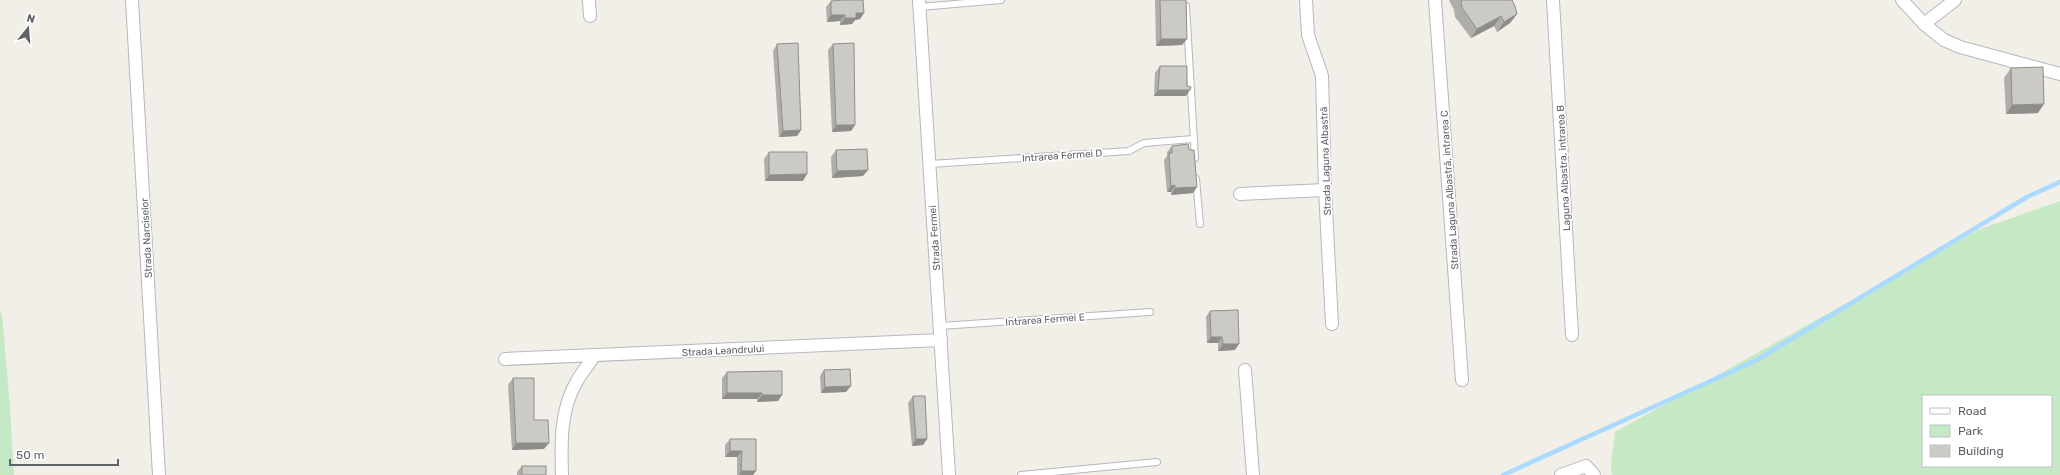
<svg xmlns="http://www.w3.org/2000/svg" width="2060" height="475" font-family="Rubik,sans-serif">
<rect width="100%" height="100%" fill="#f1efe8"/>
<g fill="#c5e8c5" fill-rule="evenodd">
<path d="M2060 201V475H1612L1611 465 1615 432 1978 230ZM1923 396H2051V466H1923Z"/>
<polygon points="0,312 2,314 10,408 14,475 0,475"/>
</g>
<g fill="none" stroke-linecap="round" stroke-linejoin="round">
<polyline stroke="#aadaff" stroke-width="4.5" points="1503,475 1755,361 2027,197 2060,182"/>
<g stroke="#b5b8bc" stroke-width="8">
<g id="lane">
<polyline points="1186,6 1195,158"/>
<polyline points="920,7 1001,0"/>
<polyline points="930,164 1129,151 1144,143 1193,139"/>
<polyline points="1196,179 1200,224"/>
<polyline points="940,326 1150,312"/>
<polyline points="1021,475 1157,462"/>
</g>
</g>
<g stroke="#b5b8bc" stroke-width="14">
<g id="street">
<polyline points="132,0 159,475"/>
<polyline points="589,0 590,16"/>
<polyline points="919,0 949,475"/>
<polyline points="1306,0 1308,35 1322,76 1325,190 1332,324"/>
<polyline points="1435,0 1462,380"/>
<polyline points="1553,0 1572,335"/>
<polyline points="1902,0 1924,24 1944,40 1960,47 2060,74"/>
<polyline points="1924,24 1955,0"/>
<polyline points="1240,194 1325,190"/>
<polyline points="505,359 941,340"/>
<polyline points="1245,370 1253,475"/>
<path d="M562 475C561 444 560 409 577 381 582 372 589 364 595 355"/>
<polyline points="1561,475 1586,466 1594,475"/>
</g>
</g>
<use href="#lane" stroke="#fff" stroke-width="6"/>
<use href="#street" stroke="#fff" stroke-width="12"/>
</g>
<g fill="#afaea9">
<polygon points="837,0 863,0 864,13 860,19 855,20 852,24 840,25 840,21 827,22 826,7 831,1 837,1"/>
<polygon points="1155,0 1186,0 1187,39 1182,45 1156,46"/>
<polygon points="1449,0 1512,0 1517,14 1510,23 1497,32 1494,26 1471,38 1455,17 1454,10"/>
<polygon points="777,44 801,130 797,136 779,137 773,51"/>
<polygon points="833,44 855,125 851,131 832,132 828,50"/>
<polygon points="1160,66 1186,96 1154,96 1155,73"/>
<polygon points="2011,68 2038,113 2006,114 2004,78"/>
<polygon points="1172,146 1189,150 1197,187 1193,193 1171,195 1171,192 1167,192 1164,160 1167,156 1167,152"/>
<polygon points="836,150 863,176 832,178 831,157"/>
<polygon points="769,152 803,181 765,181 764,159"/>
<polygon points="1210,311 1235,350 1218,351 1218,343 1207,343 1206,317"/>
<polygon points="824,370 846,392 821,393 820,376"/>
<polygon points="727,372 782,395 778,401 757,402 757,399 722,399 722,378"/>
<polygon points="513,378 534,420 544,449 512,450 508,385"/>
<polygon points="913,396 927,439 923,445 912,446 908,403"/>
<polygon points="730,439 756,439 753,475 737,475 737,457 725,457 725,445"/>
<polygon points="522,466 546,475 517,475 517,472"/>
</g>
<g fill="#8f8d8a">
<polygon points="856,13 864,13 860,19 855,20 852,24 840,25 845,18"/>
<polygon points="1517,14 1510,23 1497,32 1504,22"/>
<polygon points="831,15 845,15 840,21 827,22"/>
<polygon points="1501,16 1494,26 1471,38 1477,29"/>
<polygon points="1161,39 1187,39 1182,45 1156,46"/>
<polygon points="1158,90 1190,90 1186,96 1154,96"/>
<polygon points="2044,104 2038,113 2006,114 2012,105"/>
<polygon points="836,125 855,125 851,131 832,132"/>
<polygon points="801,130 797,136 779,137 783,131"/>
<polygon points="868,170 863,176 832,178 837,171"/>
<polygon points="807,174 803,181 765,181 769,175"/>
<polygon points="1175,185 1171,192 1167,192 1171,186"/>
<polygon points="1197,187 1193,193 1171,195 1175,188"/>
<polygon points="1211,337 1222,337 1218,343 1207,343"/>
<polygon points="1223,344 1239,344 1235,350 1218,351"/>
<polygon points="851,386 846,392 821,393 825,387"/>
<polygon points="727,393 762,393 757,399 722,399"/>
<polygon points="762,395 782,395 778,401 757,402"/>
<polygon points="916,439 927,439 923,445 912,446"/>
<polygon points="516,443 549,443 544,449 512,450"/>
<polygon points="730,451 742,451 737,457 725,457"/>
<polygon points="741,471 756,471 753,475 739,475"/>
</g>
<g fill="#cccac5" stroke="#8f8d8a">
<polygon points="842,0 863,0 864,13 856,13 856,18 845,18 845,15 831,15 831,1"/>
<polygon points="1160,0 1186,0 1187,39 1161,39"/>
<polygon points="1461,0 1512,0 1515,6 1517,14 1504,22 1501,16 1477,29 1462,8"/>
<polygon points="798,43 801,130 783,131 777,44"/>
<polygon points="854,43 855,125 836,125 833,44"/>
<polygon points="1160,66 1187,66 1187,86 1191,87 1190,90 1158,90"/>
<polygon points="2043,67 2044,104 2012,105 2011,68"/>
<polygon points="1188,144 1189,150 1194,150 1197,187 1175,188 1175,185 1171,186 1169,153 1172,153 1172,146"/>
<polygon points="867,149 868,170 837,171 836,150"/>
<polygon points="769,152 807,152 807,174 769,175"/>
<polygon points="1238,310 1239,344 1223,344 1222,337 1211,337 1210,311"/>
<polygon points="850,369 851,386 825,387 824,370"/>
<polygon points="782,371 782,395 762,395 762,393 727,393 727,372"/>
<polygon points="513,378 534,378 534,420 548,420 549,443 516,443"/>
<polygon points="913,396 925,396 927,439 916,439"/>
<polygon points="730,439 756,439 756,471 741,471 742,451 730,451"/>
<rect x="522" y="466" width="24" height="9"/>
</g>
<g text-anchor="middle" stroke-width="3.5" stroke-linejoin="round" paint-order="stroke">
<g font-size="10" fill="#5f6368" stroke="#fff">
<text transform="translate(1062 155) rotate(-4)" y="4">Intrarea Fermei D</text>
<text transform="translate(1325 161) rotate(-92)" y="4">Strada Laguna Albastră</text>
<text transform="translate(1563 168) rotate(-93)" y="4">Laguna Albastra, intrarea B</text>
<text transform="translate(1449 190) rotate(-94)" y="4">Strada Laguna Albastră, intrarea C</text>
<text transform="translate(146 238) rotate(-93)" y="4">Strada Narciselor</text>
<text transform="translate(934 238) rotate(-94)" y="4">Strada Fermei</text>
<text transform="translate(1045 319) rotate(-4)" y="4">Intrarea Fermei E</text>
<text transform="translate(723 350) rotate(-3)" y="4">Strada Leandrului</text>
</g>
</g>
<rect x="1922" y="395" width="130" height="72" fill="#ffffff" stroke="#bfc1c3"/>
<rect x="1930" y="408" width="20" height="6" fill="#ffffff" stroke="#bfc1c3"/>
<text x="1958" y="415" font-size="12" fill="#5f6368">Road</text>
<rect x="1930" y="425" width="20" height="12" fill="#c5e8c5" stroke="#bfc1c3"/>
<text x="1958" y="435" font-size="12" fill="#5f6368">Park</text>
<rect x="1930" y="445" width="20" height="12" fill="#cccac5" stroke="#bfc1c3"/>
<text x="1958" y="455" font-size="12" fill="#5f6368">Building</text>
<g transform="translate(28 28) rotate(17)" stroke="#ffffff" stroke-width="3" paint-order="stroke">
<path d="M0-3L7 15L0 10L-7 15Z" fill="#5f6368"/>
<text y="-6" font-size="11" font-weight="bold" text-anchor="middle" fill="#5f6368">N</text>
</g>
<path d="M10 459v6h108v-6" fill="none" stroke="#5f6368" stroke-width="2"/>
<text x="16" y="459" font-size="12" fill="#5f6368" stroke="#ffffff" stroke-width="3" paint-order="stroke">50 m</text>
</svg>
